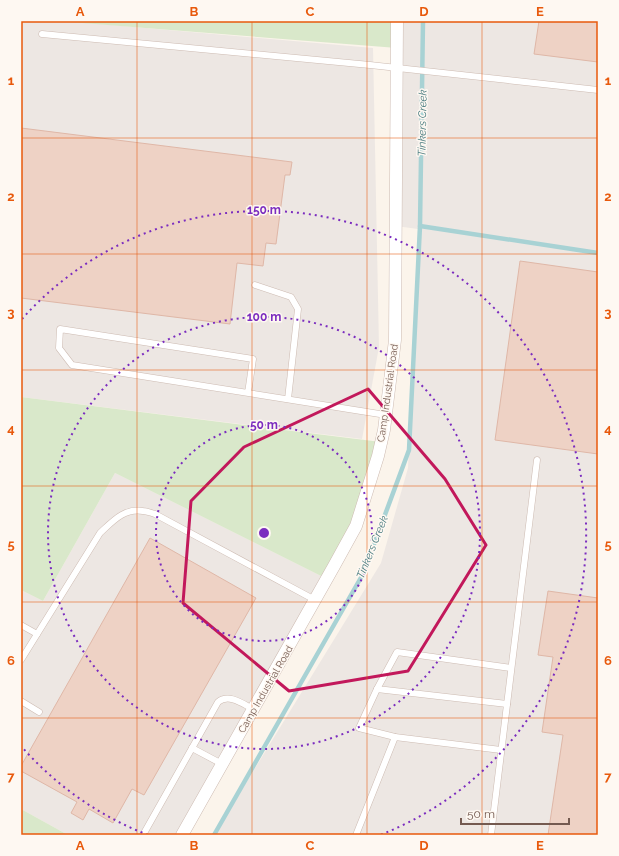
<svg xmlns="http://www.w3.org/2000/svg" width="619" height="856" font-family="Raleway,sans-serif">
<rect width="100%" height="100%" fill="#fbf4eb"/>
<g fill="#ede7e3">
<polygon points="21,21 66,21 373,48 379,347 362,439 21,397"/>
<polygon points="397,21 598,21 598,835 214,835 381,563 408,468 418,229 396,226"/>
<polygon points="115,473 327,579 182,835 68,835 21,809 21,590 43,601"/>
</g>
<g fill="#d9e8ca">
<polygon points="57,21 397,21 397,48"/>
<polygon points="21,397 381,442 356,526 327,579 115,473 43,601 21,590"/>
<polygon points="21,809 68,835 21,835"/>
</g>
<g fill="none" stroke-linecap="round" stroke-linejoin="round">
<g stroke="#a8d2d4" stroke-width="4.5">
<polyline points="420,226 598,253"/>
<polyline points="214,835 363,574 409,450 420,226 423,21"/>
</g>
</g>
<g fill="#eed2c5" stroke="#dfb7a7">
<polygon points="539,21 598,21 598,62 534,54"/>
<polygon points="21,128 292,162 290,175 285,175 276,244 266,243 263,266 237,263 230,324 21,298"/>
<polygon points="520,261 598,272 598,454 495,440"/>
<polygon points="150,538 256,598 144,795 132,789 113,823 89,809 83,820 71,813 77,802 21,771 21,766"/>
<polygon points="548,591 598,598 598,835 548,835 563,735 542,732 553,657 538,655"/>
</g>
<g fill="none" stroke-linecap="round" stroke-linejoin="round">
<g stroke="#cdbbb2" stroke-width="7">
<g id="lane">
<polyline points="42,34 370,65 598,90"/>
<polyline points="255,285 291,297 298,309 288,399"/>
<polyline points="248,393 253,359 60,329 59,348 72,365 386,415"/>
<polyline points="21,625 37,634"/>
<path d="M21 660 100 533C113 521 124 508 143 511 147 511 151 513 155 514L315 600"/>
<polyline points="21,701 39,712"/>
<polyline points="507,704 377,689 397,652 511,668"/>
<polyline points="395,737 501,750"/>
<polyline points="192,748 222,764"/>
<path d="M143 835 218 702C229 693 243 704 253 709"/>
<polyline points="356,835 395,737 359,728 377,689"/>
<polyline points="491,835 537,460"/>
</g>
</g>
<g stroke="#cdbbb2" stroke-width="13">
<polyline id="street" points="182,835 334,566 356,526 378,456 384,430 395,340 397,21"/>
</g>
<use href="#lane" stroke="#fff" stroke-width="6"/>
<use href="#street" stroke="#fff" stroke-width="12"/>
</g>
<path fill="none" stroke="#c2185b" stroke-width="3" stroke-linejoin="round" d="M368 389 445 479 486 545 408 671 289 691 183 603 191 501 244 447Z"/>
<path fill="none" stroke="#e8590c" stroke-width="1" stroke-opacity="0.55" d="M137 21V835M252 21V835M367 21V835M482 21V835M21 138H598M21 254H598M21 370H598M21 486H598M21 602H598M21 718H598"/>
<g fill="none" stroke="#7b2cbf" stroke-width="2" stroke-dasharray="2 4">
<circle cx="264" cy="533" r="108"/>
<circle cx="264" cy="533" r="216"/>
<path d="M148 835A323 323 0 0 1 22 747M22 319A323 323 0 1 1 380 835"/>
</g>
<g text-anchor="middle" stroke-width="3" stroke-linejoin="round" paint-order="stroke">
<g font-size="10" fill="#745a50" stroke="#fef8f2">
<text transform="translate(387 393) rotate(-82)" y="4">Camp Industrial Road</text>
<text transform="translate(265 689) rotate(-60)" y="4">Camp Industrial Road</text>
</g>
<g font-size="11" font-style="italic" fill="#487b7f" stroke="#fef8f2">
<text transform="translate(422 123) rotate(-89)" y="4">Tinkers Creek</text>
<text transform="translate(372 547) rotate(-68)" y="4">Tinkers Creek</text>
</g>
</g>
<circle cx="264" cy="533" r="6" fill="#7b2cbf" stroke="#fef8f2" stroke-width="2"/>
<g font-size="12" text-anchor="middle" font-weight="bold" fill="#7b2cbf" stroke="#fef8f2" stroke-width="3" stroke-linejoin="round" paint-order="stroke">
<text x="264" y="214">150 m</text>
<text x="264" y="321">100 m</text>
<text x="264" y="429">50 m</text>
</g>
<rect width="619" height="856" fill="none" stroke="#fef8f2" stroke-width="44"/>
<path d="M461 818v6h108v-6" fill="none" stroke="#745a50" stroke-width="2"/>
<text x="467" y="818" font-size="12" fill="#745a50" stroke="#fef8f2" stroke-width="3" paint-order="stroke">50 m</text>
<rect x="22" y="22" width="575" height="812" fill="none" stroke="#e8590c" stroke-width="1.5"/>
<g font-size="13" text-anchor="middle" font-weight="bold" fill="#e8590c">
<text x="80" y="16">A</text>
<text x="194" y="16">B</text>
<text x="310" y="16">C</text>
<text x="424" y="16">D</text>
<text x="540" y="16">E</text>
<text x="11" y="85">1</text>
<text x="608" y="85">1</text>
<text x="11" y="201">2</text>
<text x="608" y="201">2</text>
<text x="11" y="317">3</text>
<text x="608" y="317">3</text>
<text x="11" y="433">4</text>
<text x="608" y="433">4</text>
<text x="11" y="549">5</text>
<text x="608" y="549">5</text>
<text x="11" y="665">6</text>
<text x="608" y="665">6</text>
<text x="11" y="781">7</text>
<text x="608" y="781">7</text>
<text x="80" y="850">A</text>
<text x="194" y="850">B</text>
<text x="310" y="850">C</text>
<text x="424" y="850">D</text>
<text x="540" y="850">E</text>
</g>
</svg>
